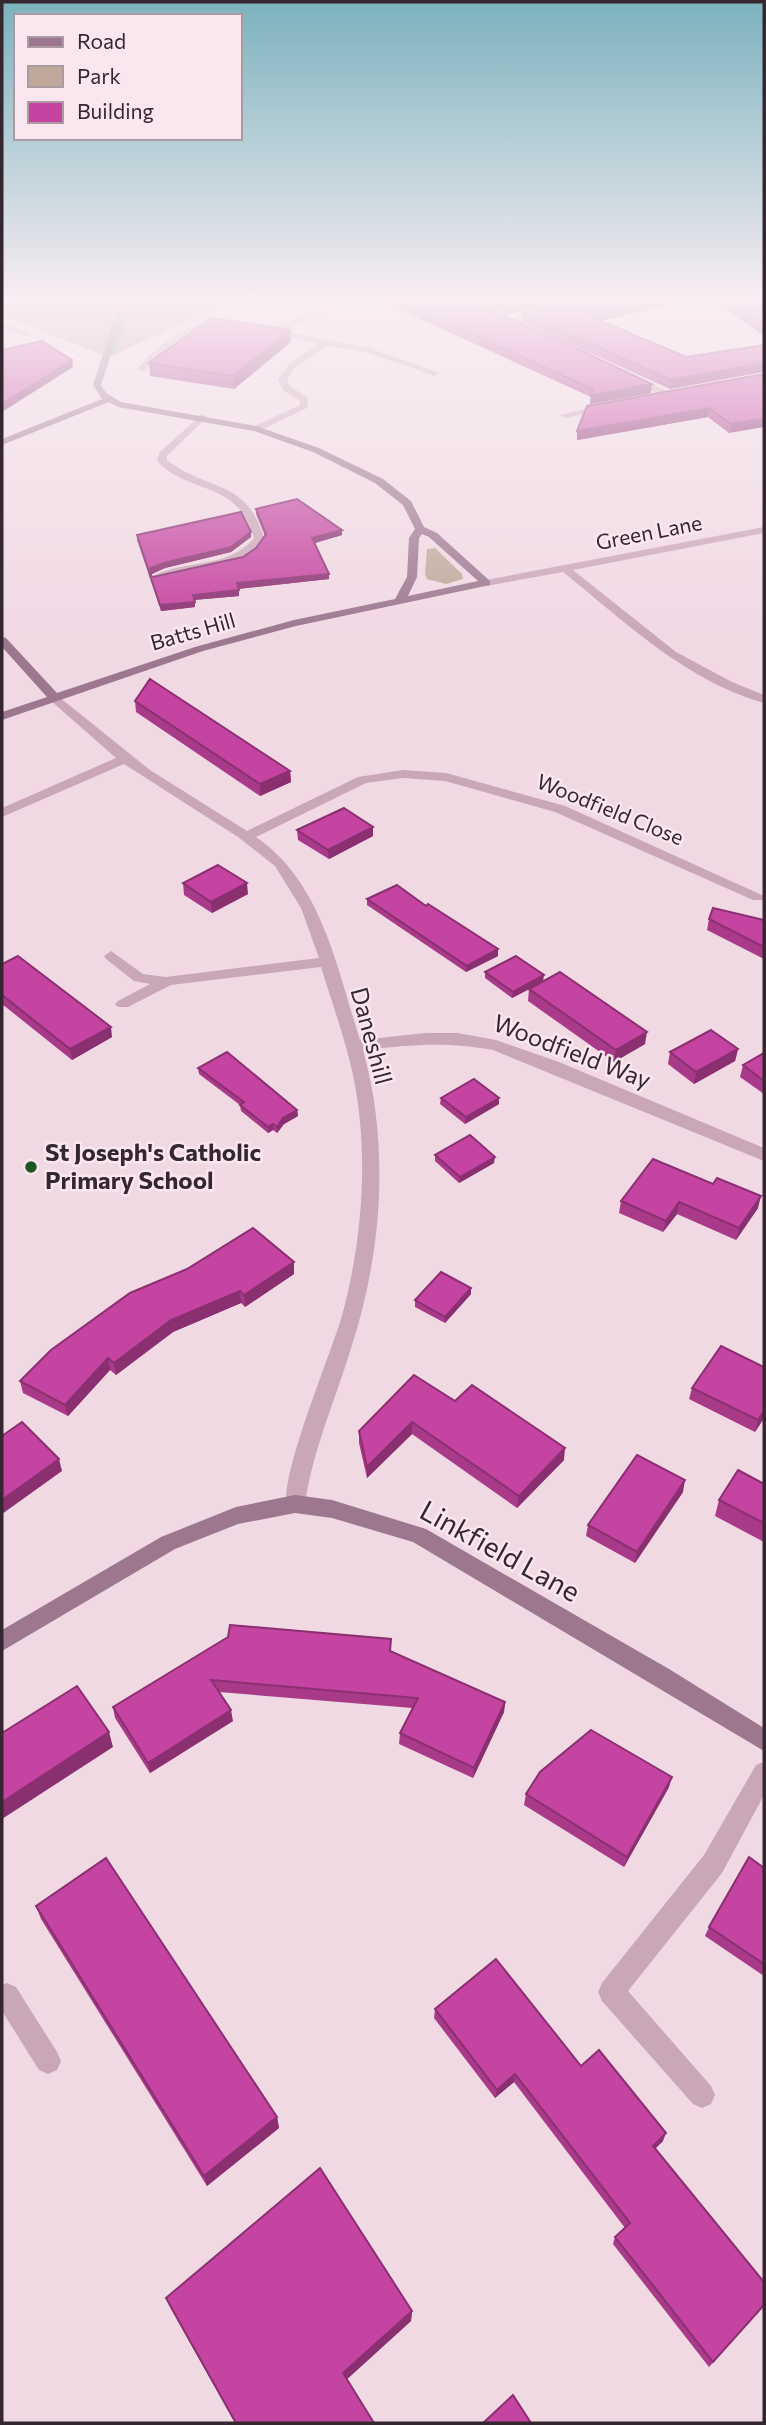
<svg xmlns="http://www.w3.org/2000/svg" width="766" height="2425" font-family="Commissioner,sans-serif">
<rect width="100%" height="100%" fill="#f1d9e4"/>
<g fill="#c0a89a">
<polygon points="2,298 236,298 109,357 2,316"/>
<polygon points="435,548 462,574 463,579 446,584 427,579 425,574 427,549"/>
</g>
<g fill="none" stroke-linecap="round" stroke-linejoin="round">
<g stroke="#79ae7d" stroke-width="5">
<polyline points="123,321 133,298"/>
<polyline points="114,353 122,325"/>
</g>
<polygon fill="#c9a6b8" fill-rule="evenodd" points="764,1762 764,1795 722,1873 628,1991 711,2086 715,2095 711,2104 702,2108 693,2104 602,2001 598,1992 602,1983 704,1855 756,1765"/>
<g fill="#c9a6b8" fill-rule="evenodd">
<polygon points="321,308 324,312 283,331 370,348 439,373 435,376 365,352 327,346 295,368 287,379 290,386 308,398 307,408 259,431 253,431 253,427 300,405 300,401 283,390 278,379 289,364 318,344 258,330 262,327 274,329"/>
<polygon points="543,309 546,313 503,324 499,321"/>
<path d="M213 322 231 326 192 331 172 344 144 371 137 369C158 345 181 326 213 322Z"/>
<polygon points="2,323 29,332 30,334 26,337 2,329"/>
<polygon points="632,374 673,394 675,396 667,398 629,379 629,375"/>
<polygon points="607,404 610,405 610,409 565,418 560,415"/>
<path d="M202 414 207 417 205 419 167 456V460C208 492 246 478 264 538L254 552 242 560 153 580V576C186 559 229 569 254 538 236 478 192 497 157 461L159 453Z"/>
<path d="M764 527V533L573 570 676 652 732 682 764 695V703C686 681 624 621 563 572L486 586 480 583 486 580Z"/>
<path d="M54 693 150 770 247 831 358 777 403 770 446 773 565 806 764 896 763 900H753L555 812 445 781 403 778 366 783 256 837C322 882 337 968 360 1040L426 1033H458L496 1040 559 1062 764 1148V1161L493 1050C446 1041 409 1045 363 1050 390 1146 382 1252 352 1345 336 1399 313 1448 305 1504L302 1510 295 1513 288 1510C275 1484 334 1348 343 1312 363 1236 369 1152 353 1075 345 1038 332 1003 321 967L171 985 128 1007H118L115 1004 118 1001 150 984 134 981 106 959 104 956 111 951 143 974 166 977 319 958 301 908 275 866 238 837 124 764 2 817V808L116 758 50 700 48 697Z"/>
<polygon points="7,1983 16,1987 57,2052 61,2061 57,2070 48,2074 39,2070 2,2011 2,1985"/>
</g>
<g fill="#9c778e" fill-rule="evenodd">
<path d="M121 298H129L101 385 106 393 121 402 256 426 319 448 383 479 411 501 424 527 437 533 490 581V585L296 626 203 651 2 720V712L47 697 2 647V637L6 638 57 693 195 647 294 620 395 599 407 577 409 538 415 529 403 505 375 483 313 452 254 431 118 407 109 402 2 445V439L102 399 93 385ZM422 534 429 537 478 581 408 596 417 577 419 538Z"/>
<polygon points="295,1495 332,1500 426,1529 669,1669 764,1728 764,1751 413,1542 332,1518 295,1513 238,1524 175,1549 2,1651 2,1630 161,1537 236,1507"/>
</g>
</g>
<g fill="#a93a8a">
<polygon points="374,298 462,298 651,393 590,404 591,397"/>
<polygon points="467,298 571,298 506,315"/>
<polygon points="700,298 600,321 686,357 764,345 764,372 670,389 522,322 522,313"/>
<polygon points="709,298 764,298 764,336"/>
<polygon points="291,330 291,342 234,389 150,376 149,363"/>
<polygon points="764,374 729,433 708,417 577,440 577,431"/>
<polygon points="256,509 342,535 314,543 329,579 238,589 239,596 194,600 195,607 161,611 137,540 137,535 251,532 251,537 231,552 165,568 152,574 151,576 153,577 243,557 256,548 265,536 256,514"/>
<polygon points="135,701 290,771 291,782 260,796 136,712"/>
<polygon points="373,827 373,836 329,859 298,840 297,830"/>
<polygon points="183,883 248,894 212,913 184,895"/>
<polygon points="367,899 426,906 498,949 498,956 466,972 367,905"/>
<polygon points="709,919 764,920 764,959 707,930"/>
<polygon points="2,964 112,1037 72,1060 2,1004"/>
<polygon points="485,972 543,981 645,1044 614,1062 528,1001 529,989 512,998 485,978"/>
<polygon points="738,1049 735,1061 694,1084 668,1064 670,1052"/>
<polygon points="764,1053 764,1094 740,1077 743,1065"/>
<polygon points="198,1068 297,1110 298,1116 284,1124 277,1133 273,1130 268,1133 241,1111 240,1105 199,1074"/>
<polygon points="441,1098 499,1104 465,1124 440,1104"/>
<polygon points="435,1155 494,1163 459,1183 435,1161"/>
<polygon points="653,1159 758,1208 736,1240 677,1214 663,1232 619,1213 621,1201"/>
<polygon points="187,1269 294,1274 245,1307 241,1303 173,1332 116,1375 110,1370 68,1416 23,1393 20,1381"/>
<polygon points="471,1288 471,1294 445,1323 415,1307 415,1300"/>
<polygon points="692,1388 764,1418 755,1432 689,1399"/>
<polygon points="455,1401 564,1460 517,1508 412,1434 367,1478 359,1443 359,1431"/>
<polygon points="764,1484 764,1542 715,1516 719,1500"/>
<polygon points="683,1492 635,1563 586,1536 588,1525"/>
<polygon points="228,1637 391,1651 505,1702 504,1712 473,1778 399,1744 400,1733 412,1708 219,1692 233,1721 150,1773 115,1718 113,1707"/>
<polygon points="669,1787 624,1867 524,1805 526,1794"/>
<polygon points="764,1868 764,1976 705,1936 709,1927"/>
<polygon points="36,1906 277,2117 279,2128 207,2186 41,1919"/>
<polygon points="435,2009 581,2066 663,2141 655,2149 764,2306 709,2367 613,2244 615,2237 625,2228 514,2082 495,2098 434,2018"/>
<polygon points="166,2298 412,2311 411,2321 347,2379 374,2423 235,2423 171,2309"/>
</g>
<g fill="#8a3071">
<polygon points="540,298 571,298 506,315 507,307"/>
<polygon points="663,298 700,298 587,324 587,315"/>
<polygon points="291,330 291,342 234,389 233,376"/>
<polygon points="72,360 73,367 2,412 2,404"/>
<polygon points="764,363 764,371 670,389 671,380"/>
<polygon points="652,384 651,393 590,404 591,395"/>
<polygon points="709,408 708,417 577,440 577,431"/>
<polygon points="764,418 764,427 729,433 731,424"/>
<polygon points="342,530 342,535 312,544 312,538"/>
<polygon points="251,532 251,537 231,552 165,568 152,574 151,578 150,575 150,580 150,574 151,568"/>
<polygon points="329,574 329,579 237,589 237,583"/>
<polygon points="239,590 239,596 193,600 193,595"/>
<polygon points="195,602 195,607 161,611 160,605"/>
<polygon points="290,771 291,782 260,796 260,784"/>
<polygon points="373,827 373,836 329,859 328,850"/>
<polygon points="247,883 248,894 212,913 211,902"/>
<polygon points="498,949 498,956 466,972 467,966"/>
<polygon points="544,975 543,982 512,998 513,992"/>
<polygon points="111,1027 112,1037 72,1060 70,1049"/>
<polygon points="647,1032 645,1044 614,1062 616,1050"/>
<polygon points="738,1049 735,1061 694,1084 696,1072"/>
<polygon points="499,1098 499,1104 465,1124 466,1117"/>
<polygon points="297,1110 298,1116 284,1124 277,1133 277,1127 283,1118"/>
<polygon points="273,1124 273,1130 268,1133 268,1127"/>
<polygon points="495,1157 494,1163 459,1183 460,1177"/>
<polygon points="761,1196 758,1208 736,1240 739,1228"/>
<polygon points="679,1202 677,1214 663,1232 666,1221"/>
<polygon points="294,1262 294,1274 245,1307 244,1295"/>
<polygon points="471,1288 471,1294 445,1323 445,1317"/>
<polygon points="240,1291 241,1303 173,1332 116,1375 114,1363 171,1320"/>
<polygon points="108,1358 110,1370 68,1416 65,1405"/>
<polygon points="764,1411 764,1418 755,1432 758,1420"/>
<polygon points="412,1422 412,1434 367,1478 367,1467"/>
<polygon points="565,1448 564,1460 517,1508 519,1496"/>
<polygon points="59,1459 62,1471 2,1514 2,1500"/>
<polygon points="685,1480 683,1492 635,1563 637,1552"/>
<polygon points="505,1702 504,1712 473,1778 474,1768"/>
<polygon points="231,1710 233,1721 150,1773 148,1763"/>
<polygon points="109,1732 113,1747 2,1819 2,1802"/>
<polygon points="672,1777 669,1787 624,1867 627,1857"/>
<polygon points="515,2074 514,2082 495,2098 497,2090"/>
<polygon points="277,2117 279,2128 207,2186 204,2176"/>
<polygon points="666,2133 663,2141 649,2154 653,2146"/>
<polygon points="412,2311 411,2321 344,2382 343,2373"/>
</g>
<g fill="#c544a1" stroke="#8a3071" stroke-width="2">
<polygon points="392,298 462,298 559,340 652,384 591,395 593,389"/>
<polygon points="487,298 540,298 507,307"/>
<polygon points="577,298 663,298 587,315 686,357 764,345 764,363 671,380 522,313"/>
<polygon points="723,298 764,298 764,326"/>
<polygon points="211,318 291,330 233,376 149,363"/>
<polygon points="42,341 72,360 2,404 2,350"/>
<polygon points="764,374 764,418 731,424 709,408 577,431 587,406"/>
<polygon points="297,499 342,530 312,538 329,574 237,583 239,590 193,595 195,602 160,605 150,575 153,577 243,557 256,548 266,534 256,509"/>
<polygon points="241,512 251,532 231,547 164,563 151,568 150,574 137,535"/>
<polygon points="150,679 290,771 260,784 135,701"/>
<polygon points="344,808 373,827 328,850 297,830"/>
<polygon points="218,865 247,883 211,902 183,883"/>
<polygon points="397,885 426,906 428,904 498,949 467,966 367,899"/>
<polygon points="713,908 764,920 764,947 709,919"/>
<polygon points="18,956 111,1027 70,1049 2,995 2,964"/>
<polygon points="516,956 544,975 513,992 485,972"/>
<polygon points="560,972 647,1032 616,1050 529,989"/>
<polygon points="711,1030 738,1049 696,1072 670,1052"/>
<polygon points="227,1052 297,1110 283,1118 277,1127 273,1124 268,1127 240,1105 244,1102 198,1068"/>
<polygon points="764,1053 764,1081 743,1065"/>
<polygon points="474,1079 499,1098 466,1117 441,1098"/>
<polygon points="470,1135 495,1157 460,1177 435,1155"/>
<polygon points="653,1159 713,1184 717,1178 761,1196 739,1228 679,1202 666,1221 621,1201"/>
<polygon points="253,1228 294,1262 244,1295 240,1291 171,1320 114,1363 108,1358 65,1405 20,1381 51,1350 130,1293 187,1269"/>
<polygon points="441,1272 471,1288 445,1317 415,1300"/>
<polygon points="721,1346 764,1367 764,1411 758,1420 692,1388"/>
<polygon points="414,1375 455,1401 472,1385 565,1448 519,1496 412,1422 367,1467 359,1431"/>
<polygon points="22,1422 59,1459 2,1500 2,1436"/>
<polygon points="637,1455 685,1480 637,1552 588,1525"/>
<polygon points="738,1470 764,1484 764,1523 719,1500"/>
<polygon points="230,1625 391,1639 390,1651 505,1702 474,1768 400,1733 418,1698 211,1680 231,1710 148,1763 113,1707 228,1637"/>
<polygon points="77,1686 109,1732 2,1802 2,1733"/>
<polygon points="591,1730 672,1777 627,1857 526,1794 540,1772"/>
<polygon points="749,1857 764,1868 764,1964 709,1927"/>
<polygon points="106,1858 277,2117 204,2176 36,1906"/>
<polygon points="496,1959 581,2066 599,2050 666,2133 653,2146 764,2282 764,2305 713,2362 615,2237 630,2223 515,2074 497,2090 435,2009"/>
<polygon points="320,2168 412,2311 343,2373 374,2423 236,2423 166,2298"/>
<polygon points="513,2395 531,2423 483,2423"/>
</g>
<linearGradient id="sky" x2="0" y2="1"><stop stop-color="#7bb2bd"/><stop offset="0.47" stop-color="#f9eef3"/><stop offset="1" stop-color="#f9eef3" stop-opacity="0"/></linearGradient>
<rect width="766" height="638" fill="url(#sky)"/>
<circle fill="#1d5622" stroke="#f9e6ee" stroke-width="2.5" cx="31" cy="1167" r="7"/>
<g text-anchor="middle" stroke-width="5" stroke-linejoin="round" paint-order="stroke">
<g font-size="21" fill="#352730" stroke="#f9e6ee">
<text transform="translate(649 533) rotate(-11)" y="7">Green Lane</text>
<text transform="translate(193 632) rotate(-16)" y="7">Batts Hill</text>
<text transform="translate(610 810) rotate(22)" y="7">Woodfield Close</text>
</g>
<g font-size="24" fill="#352730" stroke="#f9e6ee">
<text transform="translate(371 1036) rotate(75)" y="8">Daneshill</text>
<text transform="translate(572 1052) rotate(21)" y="8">Woodfield Way</text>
</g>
<g font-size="24" font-weight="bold" fill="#352730" stroke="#f9e6ee" text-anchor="start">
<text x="45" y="1161">St Joseph's Catholic<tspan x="45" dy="28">Primary School</tspan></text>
</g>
<g font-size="28" fill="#352730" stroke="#f9e6ee">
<text transform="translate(500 1551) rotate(29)" y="10">Linkfield Lane</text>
</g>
</g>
<rect width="766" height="2425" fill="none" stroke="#352730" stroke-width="7"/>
<rect x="14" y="14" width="228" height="126" fill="#f9e6ee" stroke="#ab9aa2" stroke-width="2"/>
<rect x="28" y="37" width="35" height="10" fill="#9c778e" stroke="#ab9aa2" stroke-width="2"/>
<text x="77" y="49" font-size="21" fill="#352730">Road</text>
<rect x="28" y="66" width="35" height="21" fill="#c0a89a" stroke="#ab9aa2" stroke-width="2"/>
<text x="77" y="84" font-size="21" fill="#352730">Park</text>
<rect x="28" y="102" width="35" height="21" fill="#c544a1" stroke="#ab9aa2" stroke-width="2"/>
<text x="77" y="119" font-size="21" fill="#352730">Building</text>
</svg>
